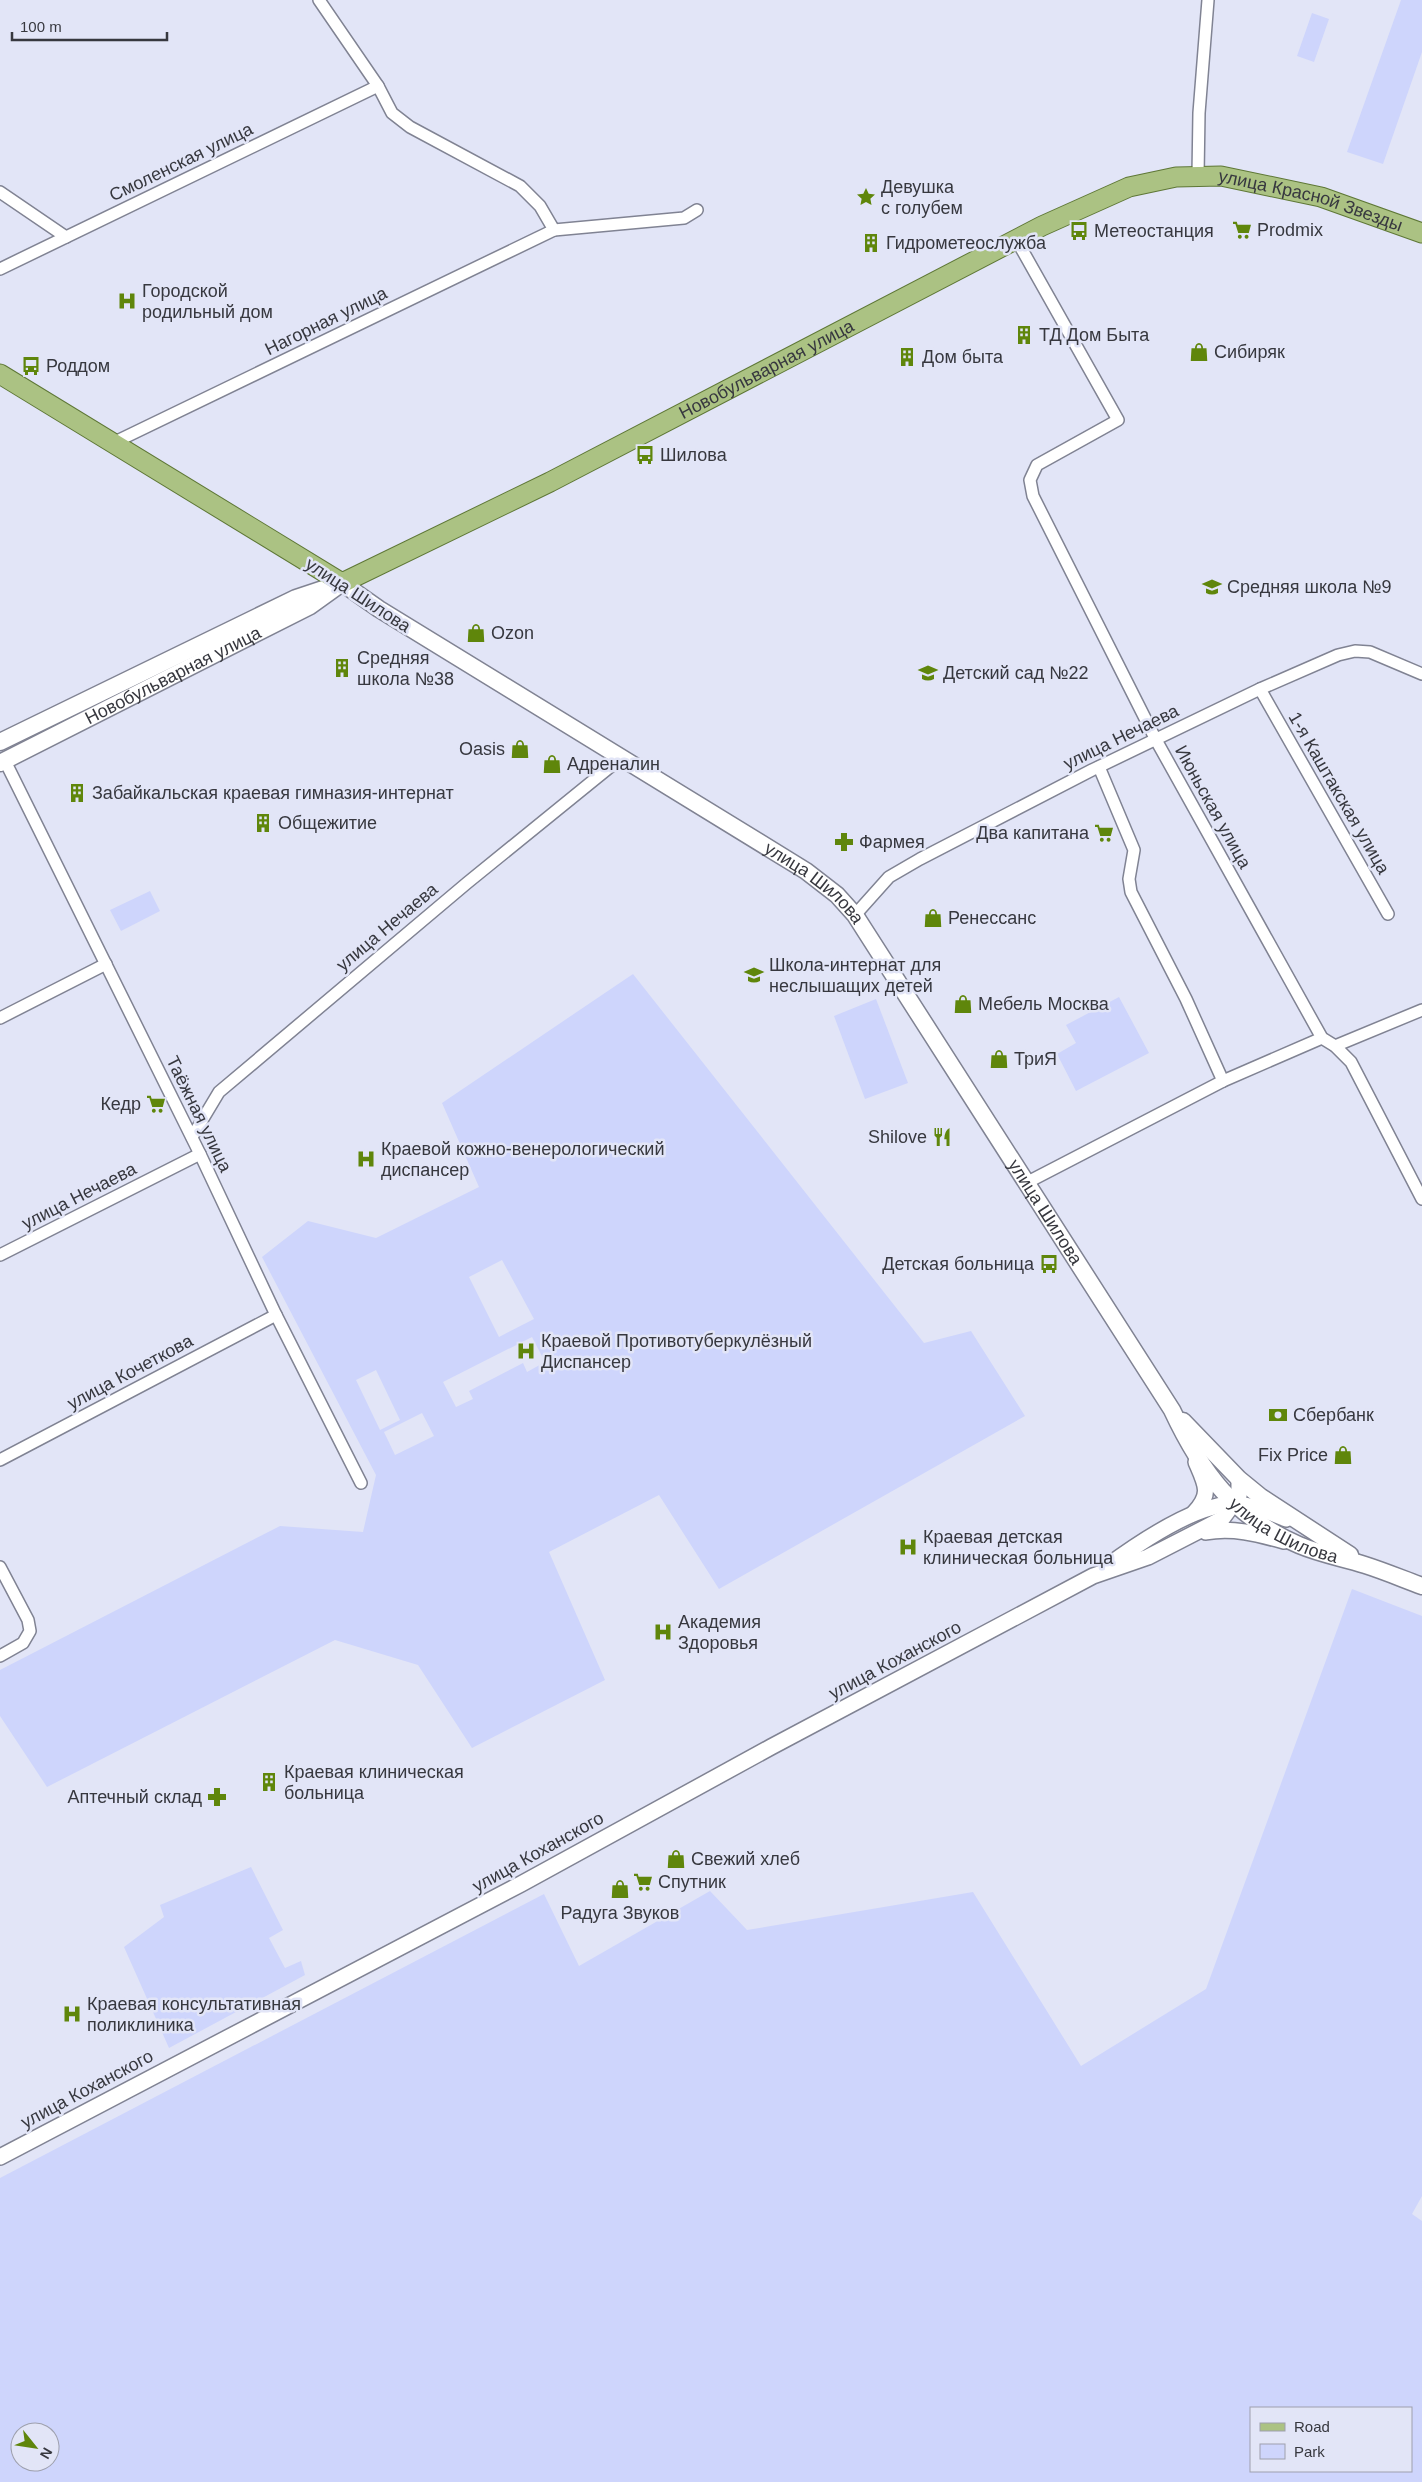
<svg xmlns="http://www.w3.org/2000/svg" width="1422" height="2482" font-family="Helvetica,sans-serif">
<rect width="100%" height="100%" fill="#e2e5f7"/>
<g fill="#ced5fc" fill-rule="evenodd">
<polygon points="1401,0 1422,0 1422,52 1383,164 1347,152"/>
<polygon points="1312,13 1329,19 1314,62 1297,56"/>
<polygon points="150,891 160,911 121,931 110,910"/>
<path d="M633 974 924 1343 971 1331 1025 1416 719 1589 659 1495 549 1552 605 1680 472 1748 418 1665 335 1640 47 1787 0 1716V1670L280 1526 363 1532 376 1475 262 1257 308 1221 376 1238 479 1187 442 1103ZM502 1260 534 1319 499 1337 469 1277ZM532 1337 545 1362 527 1372 523 1363 469 1391 473 1399 456 1407 443 1382ZM376 1370 400 1420 380 1430 356 1380ZM422 1413 434 1436 395 1455 384 1432Z"/>
<polygon points="1119,997 1149,1053 1076,1091 1057,1054 1076,1043 1066,1025"/>
<polygon points="876,999 908,1083 865,1099 834,1016"/>
<path d="M1352 1589 1422 1616V2196L1412 2214 1422 2221V2482H0V2178L544 1894 579 1966 710 1891 747 1930 973 1892 1081 2066 1206 1989ZM1251 2408H1411V2471H1251ZM20 2432H50V2462H20Z"/>
<polygon points="251,1867 283,1930 269,1938 285,1968 301,1961 305,1975 169,2048 124,1947 164,1917 160,1905"/>
</g>
<g fill="none" stroke-linecap="round" stroke-linejoin="round">
<g stroke="#808393" stroke-width="14">
<g id="minor">
<polyline points="319,0 378,86 392,113 410,127 520,186 540,206 554,230 684,218 697,210"/>
<polyline points="1198,175 1199,113 1208,0"/>
<polyline points="0,192 66,237"/>
<polyline points="1016,239 1118,420 1037,465 1030,480 1033,496 1156,740 1322,1038 1335,1046 1351,1062 1422,1199"/>
<polyline points="0,269 378,86"/>
<polyline points="113,443 554,230"/>
<polyline points="1260,689 1388,914"/>
<polyline points="5,761 200,1154 276,1315 361,1483"/>
<polyline points="1099,767 1134,850 1129,879 1131,892 1186,999 1223,1081"/>
<polyline points="855,915 889,877 920,859 1092,770 1260,689 1338,655 1355,651 1370,652 1422,674"/>
<polyline points="0,1018 106,964"/>
<polyline points="1335,1046 1422,1010"/>
<polyline points="192,1137 219,1092 467,883 621,758"/>
<polyline points="1026,1183 1223,1081 1322,1038"/>
<polyline points="0,1255 200,1154"/>
<polyline points="0,1460 276,1315"/>
<polyline points="0,1567 28,1620 30,1631 23,1643 0,1656"/>
</g>
</g>
<g stroke="#808393" stroke-width="18">
<g id="tertiary">
<path d="M1194 1513C1212 1494 1206 1485 1196 1462"/>
<path d="M1206 1532C1233 1527 1258 1534 1284 1541"/>
<path d="M1106 1567C1136 1545 1197 1503 1235 1504 1253 1505 1270 1512 1286 1519"/>
<polyline points="0,2157 521,1884 771,1747 1093,1576 1148,1557 1222,1519 1239,1496 1239,1479"/>
</g>
</g>
<g stroke="#808393" stroke-width="19">
<g id="secondary">
<path id="s1" d="M342 583 379 609 806 871 837 895 855 915 1172 1410C1201 1472 1235 1518 1299 1545 1320 1554 1343 1558 1365 1565 1384 1571 1403 1579 1422 1586"/>
<polyline points="0,742 296,598 326,588"/>
<path id="s2" d="M0 763 310 606 342 583"/>
<polyline points="1183,1421 1239,1479 1261,1497 1350,1555"/>
</g>
</g>
<g stroke="#5e7736" stroke-width="21">
<g id="primary">
<path id="s3" d="M0 374 342 583 550 482 1042 226 1129 187 1176 177 1221 176 1321 197 1422 233"/>
</g>
</g>
<use href="#minor" stroke="#fff" stroke-width="11"/>
<use href="#tertiary" stroke="#fff" stroke-width="15"/>
<use href="#secondary" stroke="#fff" stroke-width="16"/>
<use href="#primary" stroke="#abc283" stroke-width="19"/>
</g>
<defs>
<g id="sight-bare" transform="scale(1.5)"><path d="M0-6L1.8-2.2L6-1.7L2.9 1.2L3.7 5.4L0 3.3L-3.7 5.4L-2.9 1.2L-6-1.7L-1.8-2.2Z" fill="#5f860b" stroke="#e2e5f7" stroke-width="2.5" paint-order="stroke"/></g>
<g id="supermarket-bare" transform="scale(1.5)"><path d="M-6-5.5h2.5l.6 2H6L4.5 2H-2.5L-4.4-4H-6ZM-1.5 3.2a1.3 1.3 0 1 0 .1 0ZM3 3.2a1.3 1.3 0 1 0 .1 0Z" fill="#5f860b" stroke="#e2e5f7" stroke-width="2.5" paint-order="stroke"/></g>
<g id="bus-bare" transform="scale(1.5)"><path d="M-5-6H5V4H4V6H2V4H-2V6H-4V4H-5ZM-3.5-4V0h7V-4ZM-3.5 1.2v1.5H-2V1.2ZM2 1.2v1.5H3.5V1.2Z" fill="#5f860b" stroke="#e2e5f7" stroke-width="2.5" paint-order="stroke"/></g>
<g id="building-bare" transform="scale(1.5)"><path d="M-4-6H4V6H1V3H-1V6H-4ZM-2.5-4.3h1.7v1.8h-1.7ZM.8-4.3h1.7v1.8H.8ZM-2.5-1h1.7V.8h-1.7ZM.8-1h1.7V.8H.8Z" fill="#5f860b" stroke="#e2e5f7" stroke-width="2.5" paint-order="stroke"/></g>
<g id="hospital-bare" transform="scale(1.5)"><path d="M-5-5h3v3.5h4V-5h3V5h-3V1.5h-4V5h-3Z" fill="#5f860b" stroke="#e2e5f7" stroke-width="2.5" paint-order="stroke"/></g>
<g id="shop-bare" transform="scale(1.5)"><path d="M-5-2.5h2.3a2.7 3.5 0 0 1 5.4 0H5L5.5 6h-11ZM-1.5-2.5h3a1.5 2.3 0 0 0-3 0Z" fill="#5f860b" stroke="#e2e5f7" stroke-width="2.5" paint-order="stroke"/></g>
<g id="school-bare" transform="scale(1.5)"><path d="M0-5L7-2L0 1L-7-2ZM-4 1L0 2.5L4 1V4Q0 6-4 4Z" fill="#5f860b" stroke="#e2e5f7" stroke-width="2.5" paint-order="stroke"/></g>
<g id="pharmacy-bare" transform="scale(1.5)"><path d="M-2-6h4v4h4v4h-4v4h-4v-4h-4v-4h4Z" fill="#5f860b" stroke="#e2e5f7" stroke-width="2.5" paint-order="stroke"/></g>
<g id="restaurant-bare" transform="scale(1.5)"><path d="M-5-6h1v4h1v-4h1v4h1v-4h1v5L-1.5 .5V6h-2V.5L-5-1ZM5-6V6H3V1.5H1.5Q1.5-4 5-6Z" fill="#5f860b" stroke="#e2e5f7" stroke-width="2.5" paint-order="stroke"/></g>
<g id="bank-bare" transform="scale(1.5)"><path d="M-6-4H6V4H-6ZM0-2.3a2.3 2.3 0 1 0 0 4.6a2.3 2.3 0 1 0 0-4.6Z" fill="#5f860b" stroke="#e2e5f7" stroke-width="2.5" paint-order="stroke"/></g>
</defs>
<g fill-rule="evenodd">
<use href="#sight-bare" x="866" y="197"/>
<use href="#supermarket-bare" x="1242" y="230"/>
<use href="#bus-bare" x="1079" y="231"/>
<use href="#building-bare" x="871" y="243"/>
<use href="#hospital-bare" x="127" y="301"/>
<use href="#building-bare" x="1024" y="335"/>
<use href="#shop-bare" x="1199" y="352"/>
<use href="#building-bare" x="907" y="357"/>
<use href="#bus-bare" x="31" y="366"/>
<use href="#bus-bare" x="645" y="455"/>
<use href="#school-bare" x="1212" y="587"/>
<use href="#shop-bare" x="476" y="633"/>
<use href="#building-bare" x="342" y="668"/>
<use href="#school-bare" x="928" y="673"/>
<use href="#shop-bare" x="520" y="749"/>
<use href="#shop-bare" x="552" y="764"/>
<use href="#building-bare" x="77" y="793"/>
<use href="#building-bare" x="263" y="823"/>
<use href="#supermarket-bare" x="1104" y="833"/>
<use href="#pharmacy-bare" x="844" y="842"/>
<use href="#shop-bare" x="933" y="918"/>
<use href="#school-bare" x="754" y="975"/>
<use href="#shop-bare" x="963" y="1004"/>
<use href="#shop-bare" x="999" y="1059"/>
<use href="#supermarket-bare" x="156" y="1104"/>
<use href="#restaurant-bare" x="942" y="1137"/>
<use href="#hospital-bare" x="366" y="1159"/>
<use href="#bus-bare" x="1049" y="1264"/>
<use href="#hospital-bare" x="526" y="1351"/>
<use href="#bank-bare" x="1278" y="1415"/>
<use href="#shop-bare" x="1343" y="1455"/>
<use href="#hospital-bare" x="908" y="1547"/>
<use href="#hospital-bare" x="663" y="1632"/>
<use href="#building-bare" x="269" y="1782"/>
<use href="#pharmacy-bare" x="217" y="1797"/>
<use href="#shop-bare" x="676" y="1859"/>
<use href="#supermarket-bare" x="643" y="1882"/>
<use href="#shop-bare" x="620" y="1889"/>
<use href="#hospital-bare" x="72" y="2014"/>
</g>
<g text-anchor="middle" stroke-width="5" stroke-linejoin="round" paint-order="stroke">
<g font-size="18" fill="#37383f" stroke="#e2e5f7">
<text transform="translate(181 162) rotate(-26)" y="6">Смоленская улица</text>
<text dy="6" stroke="none"><textPath href="#s3" startOffset="1468">улица Красной Звезды</textPath></text>
<text transform="translate(326 321) rotate(-26)" y="6">Нагорная улица</text>
<text dy="6" stroke="none"><textPath href="#s3" startOffset="876">Новобульварная улица</textPath></text>
<text transform="translate(358 595) rotate(33)" y="6">улица Шилова</text>
<text dy="6" stroke="none"><textPath href="#s2" startOffset="194">Новобульварная улица</textPath></text>
<text transform="translate(1121 737) rotate(-26)" y="6">улица Нечаева</text>
<text transform="translate(1339 793) rotate(60)" y="6">1-я Каштакская улица</text>
<text transform="translate(1213 807) rotate(61)" y="6">Июньская улица</text>
<text dy="6" stroke="none"><textPath href="#s1" startOffset="560">улица Шилова</textPath></text>
<text transform="translate(387 927) rotate(-40)" y="6">улица Нечаева</text>
<text transform="translate(199 1114) rotate(64)" y="6">Таёжная улица</text>
<text transform="translate(79 1196) rotate(-27)" y="6">улица Нечаева</text>
<text dy="6" stroke="none"><textPath href="#s1" startOffset="965">улица Шилова</textPath></text>
<text transform="translate(130 1372) rotate(-28)" y="6">улица Кочеткова</text>
<text dy="6" stroke="none"><textPath href="#s1" startOffset="1370">улица Шилова</textPath></text>
<text transform="translate(895 1660) rotate(-28)" y="6">улица Коханского</text>
<text transform="translate(538 1852) rotate(-29)" y="6">улица Коханского</text>
<text transform="translate(87 2089) rotate(-28)" y="6">улица Коханского</text>
</g>
<g font-size="18" fill="#37383f" stroke="#e2e5f7" text-anchor="start">
<text x="881" y="193">Девушка<tspan x="881" dy="21">с голубем</tspan></text>
<text x="1257" y="236">Prodmix</text>
<text x="1094" y="237">Метеостанция</text>
<text x="886" y="249">Гидрометеослужба</text>
<text x="142" y="297">Городской<tspan x="142" dy="21">родильный дом</tspan></text>
<text x="1039" y="341">ТД Дом Быта</text>
<text x="1214" y="358">Сибиряк</text>
<text x="922" y="363">Дом быта</text>
<text x="46" y="372">Роддом</text>
<text x="660" y="461">Шилова</text>
<text x="1227" y="593">Средняя школа №9</text>
<text x="491" y="639">Ozon</text>
<text x="357" y="664">Средняя<tspan x="357" dy="21">школа №38</tspan></text>
<text x="943" y="679">Детский сад №22</text>
<text x="505" y="755" text-anchor="end">Oasis</text>
<text x="567" y="770">Адреналин</text>
<text x="92" y="799">Забайкальская краевая гимназия-интернат</text>
<text x="278" y="829">Общежитие</text>
<text x="1089" y="839" text-anchor="end">Два капитана</text>
<text x="859" y="848">Фармея</text>
<text x="948" y="924">Ренессанс</text>
<text x="769" y="971">Школа-интернат для<tspan x="769" dy="21">неслышащих детей</tspan></text>
<text x="978" y="1010">Мебель Москва</text>
<text x="1014" y="1065">ТриЯ</text>
<text x="141" y="1110" text-anchor="end">Кедр</text>
<text x="927" y="1143" text-anchor="end">Shilove</text>
<text x="381" y="1155">Краевой кожно-венерологический<tspan x="381" dy="21">диспансер</tspan></text>
<text x="1034" y="1270" text-anchor="end">Детская больница</text>
<text x="541" y="1347">Краевой Противотуберкулёзный<tspan x="541" dy="21">Диспансер</tspan></text>
<text x="1293" y="1421">Сбербанк</text>
<text x="1328" y="1461" text-anchor="end">Fix Price</text>
<text x="923" y="1543">Краевая детская<tspan x="923" dy="21">клиническая больница</tspan></text>
<text x="678" y="1628">Академия<tspan x="678" dy="21">Здоровья</tspan></text>
<text x="284" y="1778">Краевая клиническая<tspan x="284" dy="21">больница</tspan></text>
<text x="202" y="1803" text-anchor="end">Аптечный склад</text>
<text x="691" y="1865">Свежий хлеб</text>
<text x="658" y="1888">Спутник</text>
<text x="620" y="1919" text-anchor="middle">Радуга Звуков</text>
<text x="87" y="2010">Краевая консультативная<tspan x="87" dy="21">поликлиника</tspan></text>
</g>
</g>
<rect x="1250" y="2407" width="162" height="65" fill="#e2e5f7" stroke="#9ea0ad"/>
<rect x="1260" y="2423" width="25" height="8" fill="#abc283" stroke="#9ea0ad"/>
<text x="1294" y="2432" font-size="15" fill="#37383f">Road</text>
<rect x="1260" y="2444" width="25" height="15" fill="#ced5fc" stroke="#9ea0ad"/>
<text x="1294" y="2457" font-size="15" fill="#37383f">Park</text>
<g transform="translate(35 2447) rotate(120)"><circle r="24" fill="#e2e5f7" stroke="#9ea0ad"/>
<path d="M0-4L9 19L0 12L-9 19Z" fill="#5f860b"/>
<text y="-8" font-size="14" font-weight="bold" text-anchor="middle" fill="#37383f">N</text>
</g>
<path d="M12 32v8h155v-8" fill="none" stroke="#37383f" stroke-width="2.5"/>
<text x="20" y="32" font-size="15" fill="#37383f" stroke="#e2e5f7" stroke-width="4" paint-order="stroke">100 m</text>
</svg>
